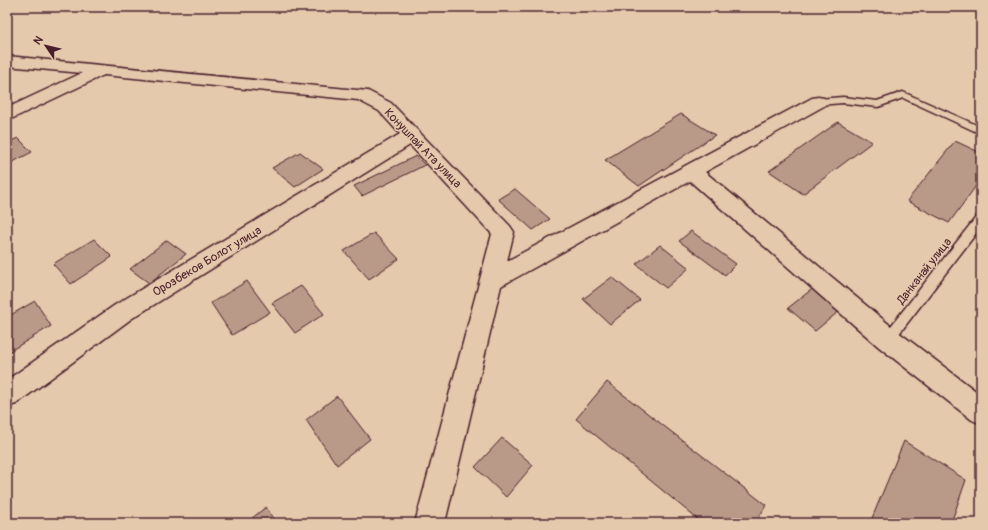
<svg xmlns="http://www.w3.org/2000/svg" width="988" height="530" font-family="Pangolin,sans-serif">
<rect width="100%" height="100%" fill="#e4c9ac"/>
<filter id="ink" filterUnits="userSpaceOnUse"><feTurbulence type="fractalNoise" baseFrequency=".025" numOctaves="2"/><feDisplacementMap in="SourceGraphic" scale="8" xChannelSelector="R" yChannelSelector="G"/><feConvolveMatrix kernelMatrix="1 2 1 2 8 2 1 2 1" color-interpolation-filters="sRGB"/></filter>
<g filter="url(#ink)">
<g fill="#b99a88" stroke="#4a1f2b">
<polygon points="681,114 715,135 639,186 605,160"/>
<polygon points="838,122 872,142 803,194 769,171"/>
<polygon points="18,138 32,152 7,165 7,143"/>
<polygon points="955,141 981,153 981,179 949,223 907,201"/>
<polygon points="300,152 323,169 295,187 272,168"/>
<polygon points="416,156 425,165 362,196 354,186"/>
<polygon points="515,189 550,219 533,230 498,199"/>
<polygon points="691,231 736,264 725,275 679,241"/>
<polygon points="374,233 399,259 369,279 344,251"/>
<polygon points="94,239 112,257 71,284 53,264"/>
<polygon points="167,240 186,254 149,283 130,269"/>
<polygon points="660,245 689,268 666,288 636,264"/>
<polygon points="612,277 640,300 610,324 583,299"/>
<polygon points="247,281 270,312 232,335 211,303"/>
<polygon points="301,286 324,314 295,333 272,303"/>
<polygon points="816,286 843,308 815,331 788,308"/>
<polygon points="35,301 51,326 10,351 7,346 7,317"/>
<polygon points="607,382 766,505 756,523 702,523 576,419"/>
<polygon points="337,396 370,439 337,465 306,420"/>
<polygon points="502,438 533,465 506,497 475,467"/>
<polygon points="904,441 966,480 951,523 870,523"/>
<polygon points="266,507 276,523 246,523"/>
</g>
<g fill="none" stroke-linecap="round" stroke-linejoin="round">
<g stroke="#4a1f2b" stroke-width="3">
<g id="service">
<polygon points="903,92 981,127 981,134 903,98 878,107 843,103 818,105 814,102 818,99 843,97 877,101"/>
<polygon points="981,215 981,227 892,343 888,344 884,343 882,339 884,335 977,216"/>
</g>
</g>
<g stroke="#4a1f2b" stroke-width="3">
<polygon id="minor" points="7,56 368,91 391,103 510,226 514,232 507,261 812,98 818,97 824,98 827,102 824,106 705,172 897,331 981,395 981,424 972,420 879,347 690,181 501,286 445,523 415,523 492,234 410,145 131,319 16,404 7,407 7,380 115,305 400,134 379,111 358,100 104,75 7,121 7,108 82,73 7,66"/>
</g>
<use href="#service" fill="#e4c9ac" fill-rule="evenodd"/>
<use href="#minor" fill="#e4c9ac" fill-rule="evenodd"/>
</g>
</g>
<g text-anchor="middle" stroke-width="3" stroke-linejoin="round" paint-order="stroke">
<g font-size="12" fill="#4a1f2b" stroke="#e4c9ac">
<text transform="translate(423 148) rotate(46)" y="4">Конушпай Ата улица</text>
<text transform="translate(207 261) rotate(-31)" y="4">Орозбеков Болот улица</text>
<text transform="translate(924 271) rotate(-52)" y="4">Данканай улица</text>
</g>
</g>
<rect width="988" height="530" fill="none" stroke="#e4c9ac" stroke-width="24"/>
<rect x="12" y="12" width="964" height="506" fill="none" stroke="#4a1f2b" stroke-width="1.5" filter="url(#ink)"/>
<g transform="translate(46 46) rotate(305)" stroke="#e4c9ac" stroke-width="3" paint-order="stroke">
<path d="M0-3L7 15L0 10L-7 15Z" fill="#4a1f2b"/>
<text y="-6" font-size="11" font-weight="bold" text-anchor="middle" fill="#4a1f2b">N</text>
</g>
</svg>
